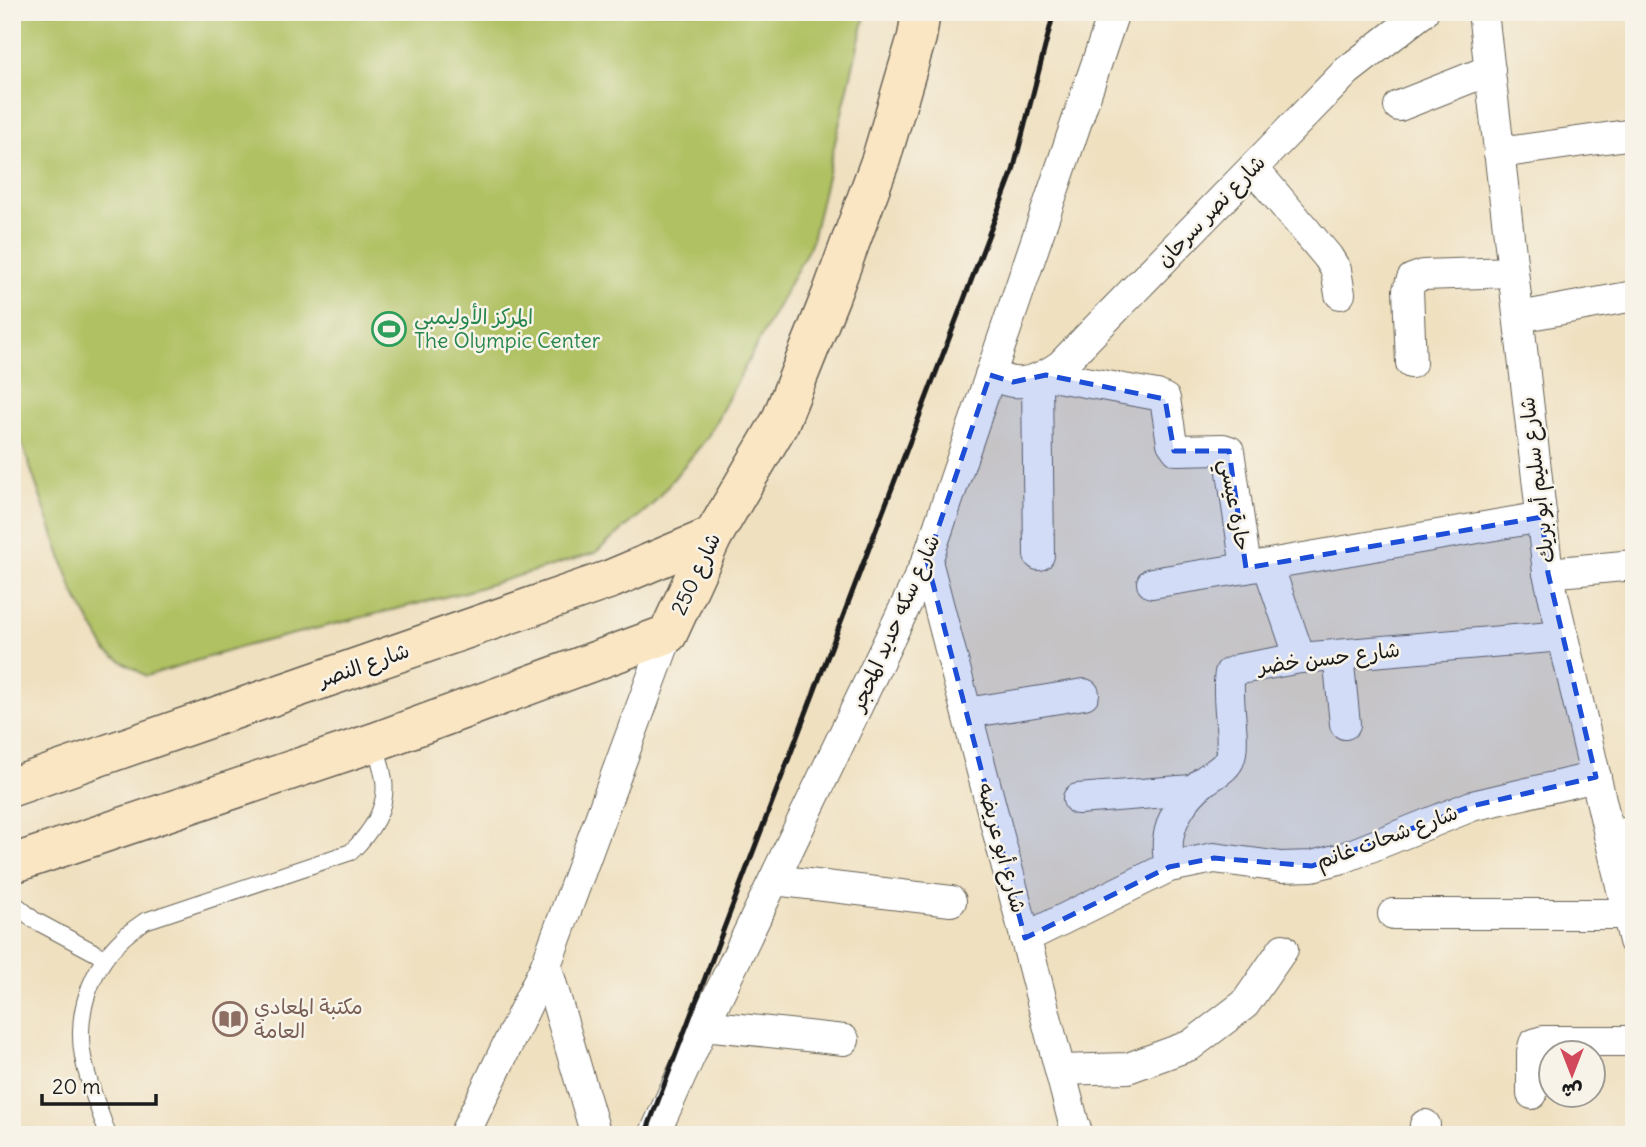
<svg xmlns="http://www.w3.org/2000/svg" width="1646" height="1147" font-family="Delius,'Playpen Sans Arabic',sans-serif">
<rect width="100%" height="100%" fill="#f7f3e8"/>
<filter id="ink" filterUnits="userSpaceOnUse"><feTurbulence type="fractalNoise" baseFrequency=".0143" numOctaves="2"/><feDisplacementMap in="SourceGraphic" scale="14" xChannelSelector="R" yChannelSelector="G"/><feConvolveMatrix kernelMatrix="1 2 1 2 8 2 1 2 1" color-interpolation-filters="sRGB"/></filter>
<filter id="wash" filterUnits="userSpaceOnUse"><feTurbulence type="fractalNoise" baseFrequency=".00686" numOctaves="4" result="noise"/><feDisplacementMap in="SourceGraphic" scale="28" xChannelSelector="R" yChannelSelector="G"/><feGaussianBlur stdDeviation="1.57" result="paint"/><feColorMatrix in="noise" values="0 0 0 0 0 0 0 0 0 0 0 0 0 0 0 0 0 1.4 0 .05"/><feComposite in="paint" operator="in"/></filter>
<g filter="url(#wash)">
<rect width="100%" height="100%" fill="#efe0c0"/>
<polygon fill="#b0c164" stroke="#666e40" stroke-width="2" points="12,12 866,12 811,244 707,438 652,505 595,553 465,592 245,646 146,676 107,652 73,591 12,415"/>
</g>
<g filter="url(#ink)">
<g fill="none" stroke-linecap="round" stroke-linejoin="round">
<g stroke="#666155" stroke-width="18">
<g id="lane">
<polyline points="12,901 34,920 105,958"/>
<path d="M108 1135C99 1109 88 1083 83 1057 75 1013 91 968 123 938 130 931 138 926 145 921L351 852C370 833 388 809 384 780 382 767 378 755 375 742"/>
</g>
</g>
<g stroke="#666155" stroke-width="32">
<g id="street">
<polyline points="1483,12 1548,573 1634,941"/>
<polyline points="1399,106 1490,70"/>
<polyline points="1499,153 1634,134"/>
<polyline points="1253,168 1328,257 1336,270 1340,294"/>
<polyline points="1519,317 1634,296"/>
<polyline points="1411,363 1408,290 1412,279 1423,275 1513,272"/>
<path d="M990 375C997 377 1005 381 1013 382 1031 384 1047 375 1061 365L1347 71 1423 12"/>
<polyline points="1046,375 1157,395 1165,399 1172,443 1177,450 1223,449 1229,451 1246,568 1542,517"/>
<polyline points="1037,379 1039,555"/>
<polyline points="927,561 1074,1124 1078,1135"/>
<polyline points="1268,565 1300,658"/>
<polyline points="1548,573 1634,565"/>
<polyline points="1152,583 1246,568"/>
<polyline points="1338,655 1345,724"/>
<polyline points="967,713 1084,694"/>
<polyline points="1078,799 1192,790"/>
<polyline points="1609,835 1634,832"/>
<path d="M1169 867C1169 859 1167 849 1168 840 1171 816 1186 795 1204 781 1212 775 1224 770 1229 760 1237 743 1225 697 1230 673L1240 669 1300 658 1563 636"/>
<polyline points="774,880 951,901"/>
<polyline points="1393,914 1627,914"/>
<polyline points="1025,938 1169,867 1214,858 1281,867 1312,866 1343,858 1472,806 1596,777"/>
<polyline points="546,965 596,1135"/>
<polyline points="704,1025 844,1040"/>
<polyline points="1060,1070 1128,1068 1191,1045 1245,1004 1283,949"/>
<polyline points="1532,1094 1532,1052 1534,1044 1543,1041 1634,1041"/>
<polyline points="464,1135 546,965 668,634"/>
<polyline points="654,1135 704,1025 927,561 1114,12"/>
<polyline points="1424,1135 1425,1125"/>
</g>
</g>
<g stroke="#666155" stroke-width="41">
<g id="secondary">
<polyline points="12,787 611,579 713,536"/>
<polyline points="12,864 375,742 668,634 713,536 780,422 831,295 881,159 917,37 921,12"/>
</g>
</g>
<use href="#lane" stroke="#fff" stroke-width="16"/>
<use href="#street" stroke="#fff" stroke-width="30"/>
<use href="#secondary" stroke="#fbe6c4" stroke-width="38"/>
<polyline stroke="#1c1c1c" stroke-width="5" points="645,1135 1013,171 1054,12"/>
</g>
</g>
<path fill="#1d4ed8" fill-opacity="0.2" stroke="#1d4ed8" stroke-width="5" stroke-dasharray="14 9" stroke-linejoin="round" d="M990 375 1013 382 1046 375 1165 399 1174 451H1229L1246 568 1542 517 1548 573 1596 777 1472 806 1312 866 1214 858 1169 867 1025 938 927 561Z"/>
<defs>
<g id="stadium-ring" transform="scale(1.75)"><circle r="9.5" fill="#f7f3e8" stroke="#2e9e5b" stroke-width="1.5"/><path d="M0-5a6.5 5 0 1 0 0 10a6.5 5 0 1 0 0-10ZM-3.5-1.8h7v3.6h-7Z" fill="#2e9e5b"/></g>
<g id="library-ring" transform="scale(1.75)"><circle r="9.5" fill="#f7f3e8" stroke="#8d6e63" stroke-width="1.5"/><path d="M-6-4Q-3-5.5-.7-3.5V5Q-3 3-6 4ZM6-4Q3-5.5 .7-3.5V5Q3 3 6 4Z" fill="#8d6e63"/></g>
</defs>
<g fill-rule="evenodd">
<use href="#stadium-ring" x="389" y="329"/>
<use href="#library-ring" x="230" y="1019"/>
</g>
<g text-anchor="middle" stroke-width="5" stroke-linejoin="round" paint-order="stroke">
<g font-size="21" fill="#1c1c1c" stroke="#f7f3e8">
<text transform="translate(1211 211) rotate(-46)" y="7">شارع نصر سرحان</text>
<text transform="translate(1537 480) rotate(-97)" y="7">شارع سليم أبو بريك</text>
<text transform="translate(1235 505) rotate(80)" y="7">حارة عيسي</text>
<text transform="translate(696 574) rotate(-65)" y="7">شارع 250</text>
<text transform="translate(895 623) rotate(-66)" y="7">شارع سكه حديد المحجر</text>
<text transform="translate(1329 658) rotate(-7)" y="7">شارع حسن خضر</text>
<text transform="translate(364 665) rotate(-19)" y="7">شارع النصر</text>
<text transform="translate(1387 837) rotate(-20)" y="7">شارع شحات غانم</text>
<text transform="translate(1002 848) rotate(75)" y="7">شارع أبو عريضه</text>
</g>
<g font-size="21" fill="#27864d" stroke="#f7f3e8" text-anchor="start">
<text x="414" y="324">المركز الأوليمبى<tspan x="414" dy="24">The Olympic Center</tspan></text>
</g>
<g font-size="21" fill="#785e54" stroke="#f7f3e8" text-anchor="start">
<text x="254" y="1014">مكتبة المعادي<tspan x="254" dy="24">العامة</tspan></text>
</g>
</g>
<rect width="1646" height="1147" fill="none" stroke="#f7f3e8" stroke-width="42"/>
<g transform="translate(1572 1074) rotate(180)"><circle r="33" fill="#f7f3e8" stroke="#9f9d96" stroke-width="2"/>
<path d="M0-5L12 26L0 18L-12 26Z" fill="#d1495b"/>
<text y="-10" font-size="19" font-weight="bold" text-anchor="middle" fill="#1c1c1c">ش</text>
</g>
<path d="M42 1094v10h114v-10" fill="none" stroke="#1c1c1c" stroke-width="3.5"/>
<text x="52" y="1094" font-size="21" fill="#1c1c1c" stroke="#f7f3e8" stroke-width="5" paint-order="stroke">20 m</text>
</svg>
